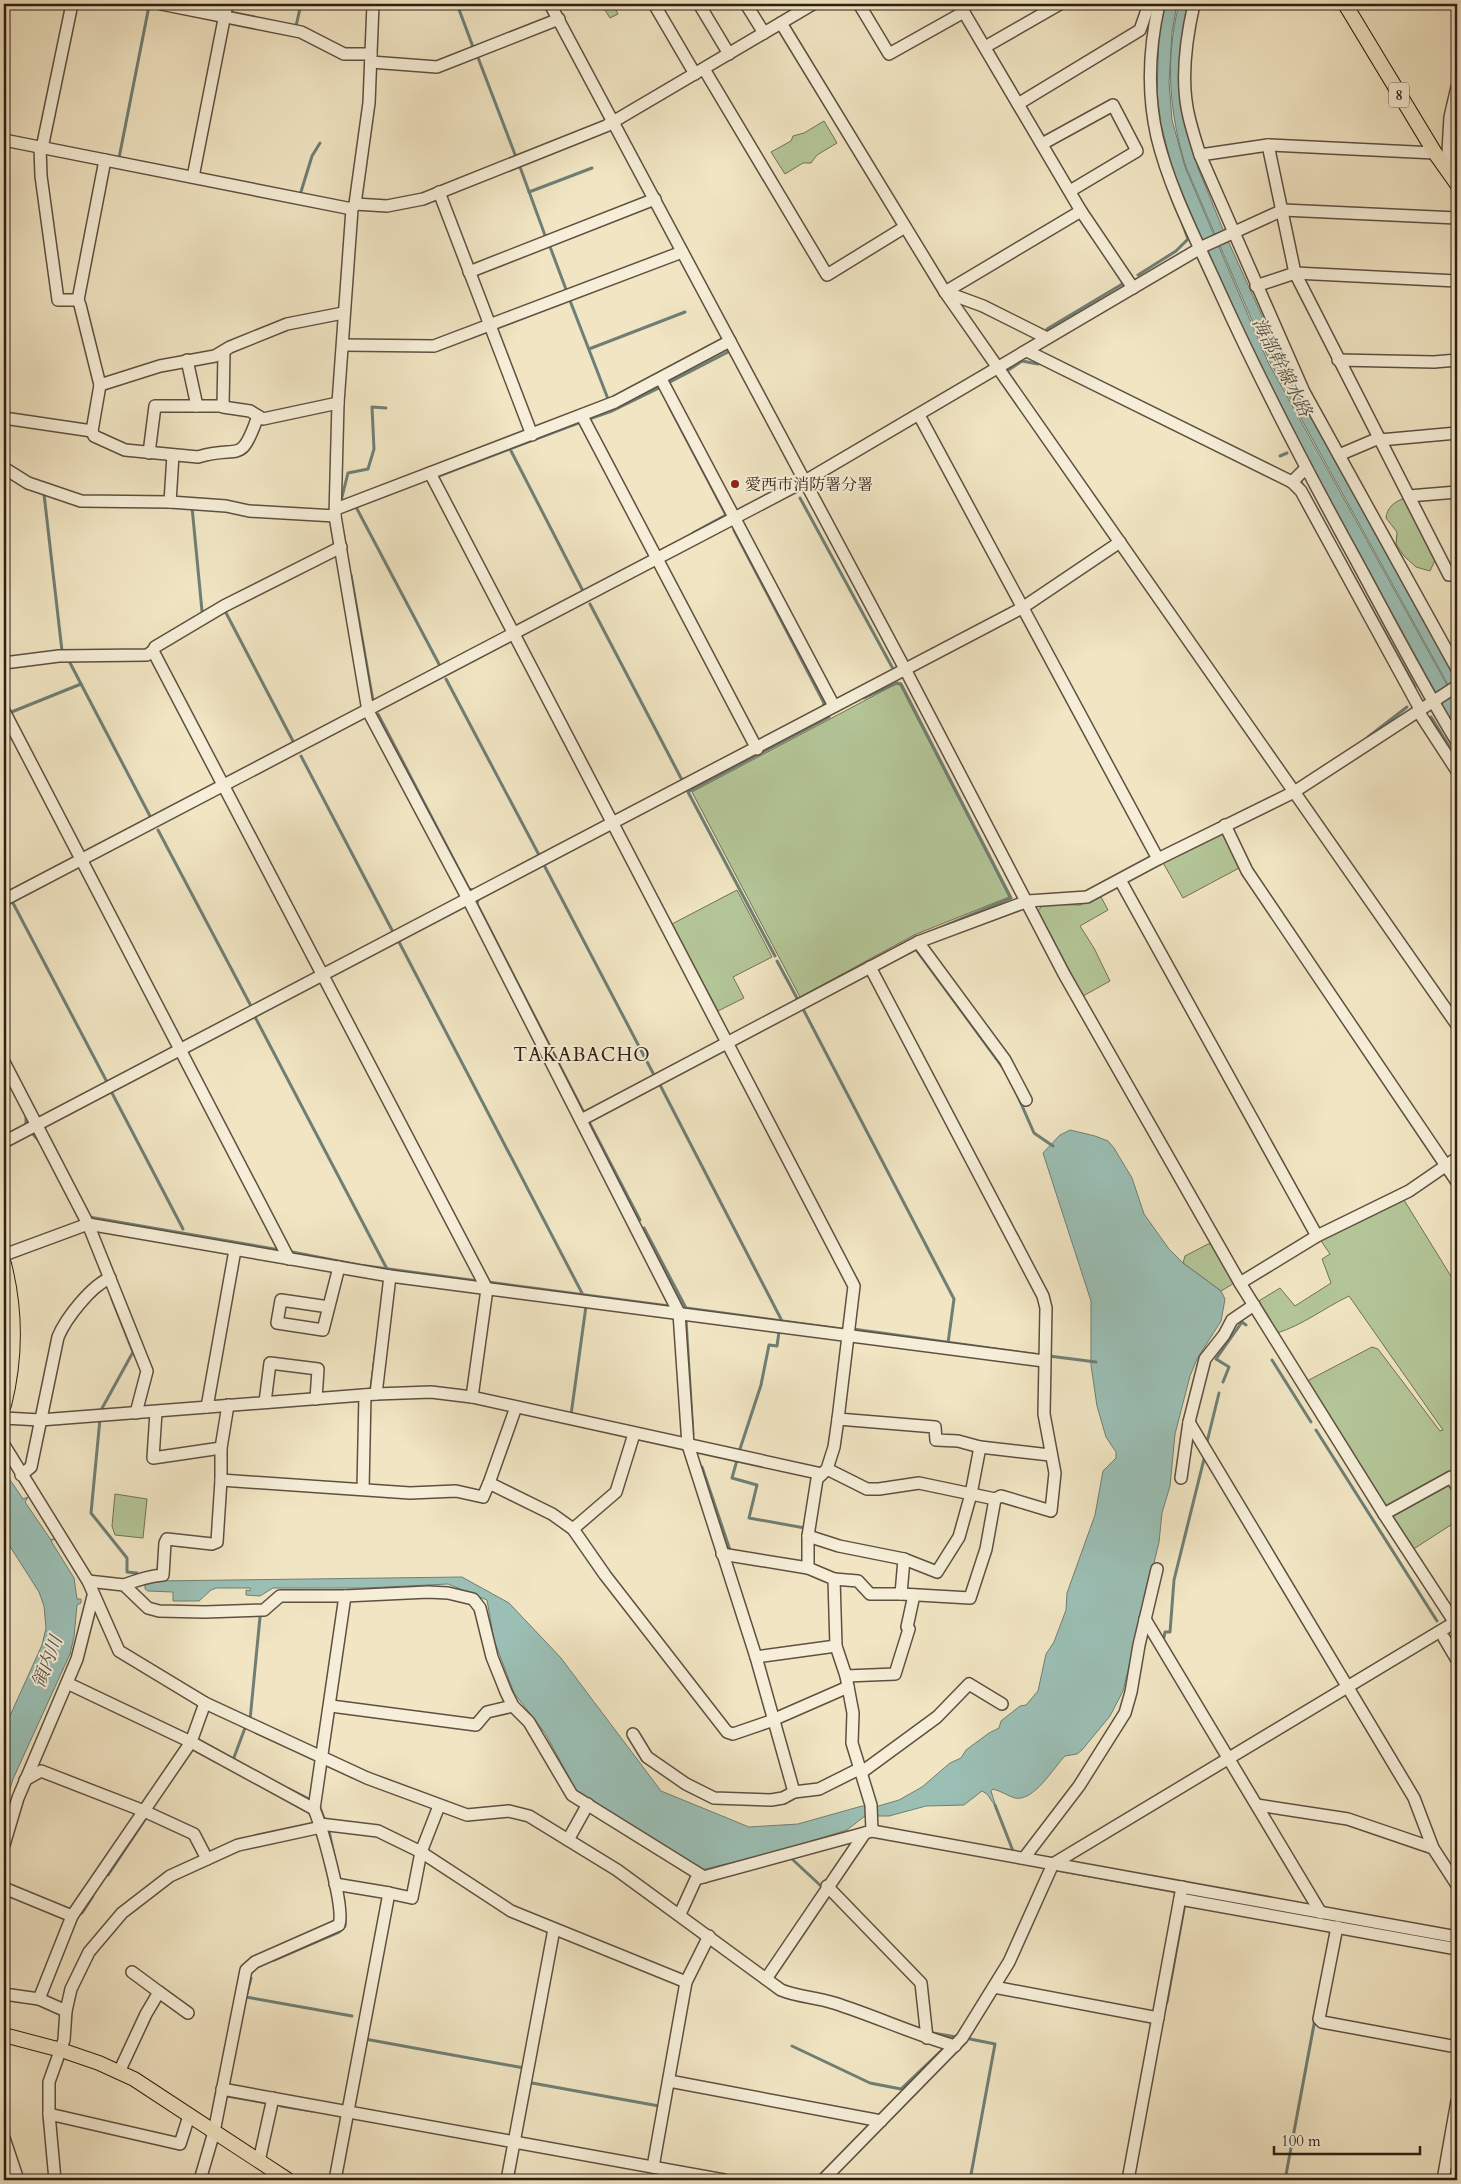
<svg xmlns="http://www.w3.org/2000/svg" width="1461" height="2184" font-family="Cardo,'Noto Serif JP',serif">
<rect width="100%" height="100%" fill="#f1e5c3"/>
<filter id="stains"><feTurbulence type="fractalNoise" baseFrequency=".004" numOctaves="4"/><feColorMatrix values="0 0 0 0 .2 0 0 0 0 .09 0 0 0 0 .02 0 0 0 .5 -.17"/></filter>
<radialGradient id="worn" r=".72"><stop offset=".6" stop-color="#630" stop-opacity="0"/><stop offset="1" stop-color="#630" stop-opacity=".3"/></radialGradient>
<g fill="#b4c698" stroke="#717256">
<polygon points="601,4 617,4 614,6 618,14 610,18"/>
<polygon points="824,121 837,143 817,155 811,163 803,163 785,174 771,152 791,141 793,136 804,133"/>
<path d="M1402 499H1406L1436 558 1430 571 1416 567 1404 556 1396 544 1397 532 1386 518C1387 508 1393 503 1402 499Z"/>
<polygon points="896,684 900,685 1009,897 914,935 800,997 692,792"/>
<polygon points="1218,833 1225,833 1241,867 1183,898 1162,861"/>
<polygon points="737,890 772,957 733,977 744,998 718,1011 672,924"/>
<polygon points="1100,895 1108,910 1080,926 1094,948 1110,981 1083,996 1038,911 1043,904 1080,905"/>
<path d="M1404 1200 1457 1286V1468L1389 1508 1384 1507 1307 1381 1372 1347 1378 1349 1440 1431 1443 1430 1349 1296C1324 1308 1303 1325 1277 1333L1257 1302 1280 1288 1295 1306 1331 1283 1322 1259 1330 1254 1319 1238Z"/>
<polygon points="1208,1244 1213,1244 1236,1282 1221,1291 1183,1263 1185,1256"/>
<polygon points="1446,1482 1457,1491 1457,1521 1412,1550 1391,1516"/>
<polygon points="115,1494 147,1499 143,1538 115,1535 112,1526"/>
</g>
<g fill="#9bbfb5" stroke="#6f7f75">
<polygon points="1165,4 1177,4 1172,32 1169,82 1172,120 1185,167 1268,362 1457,703 1457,731 1256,365 1173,171 1161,124 1157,94 1159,36"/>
<path d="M1179 4H1189L1185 118 1198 168 1224 232 1283 362 1457 681V701L1270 362 1186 167C1169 114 1165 58 1179 4Z"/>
<path d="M1070 1130 1095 1136 1108 1141 1114 1148 1132 1178 1144 1214 1169 1249 1183 1263 1221 1291 1225 1299 1221 1321 1197 1359 1190 1376 1175 1434 1170 1486 1162 1513 1159 1542 1123 1691 1110 1716 1082 1750 1077 1754 1065 1756C1054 1767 1034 1802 1015 1798 1008 1796 1001 1791 993 1789L991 1791 996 1807 987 1794 982 1791 964 1805 926 1806 889 1816H865L847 1830 782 1850 702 1870 576 1790 545 1733 514 1693 494 1640 487 1600 448 1584 364 1588H273L260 1596 246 1595V1590L250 1591V1588H216L211 1590 199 1601H173V1592L148 1591 145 1589V1585L155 1581 462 1577 509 1603 561 1658 661 1791 749 1827 798 1824 862 1806 875 1807 899 1800 922 1787 950 1763 961 1758 966 1750 989 1733 999 1728 1001 1721 1020 1706 1026 1705 1038 1691 1046 1654 1054 1642 1066 1610 1067 1593 1095 1515 1103 1471 1116 1458V1452L1106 1437 1097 1406 1091 1365V1301L1043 1153 1060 1135Z"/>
<polygon points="4,1471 23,1499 28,1497 25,1502 51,1540 56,1538 51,1541 74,1578 77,1599 81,1599 81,1603 77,1605 74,1637 70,1654 13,1779 4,1809 4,1729 42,1645 46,1628 44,1606 39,1592 4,1537"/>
</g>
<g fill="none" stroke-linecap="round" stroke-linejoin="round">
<g stroke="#6f7f75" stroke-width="3">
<polyline points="457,4 473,47"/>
<polyline points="296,26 301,4"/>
<polyline points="477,55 516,157"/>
<polyline points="119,158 149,6"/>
<polyline points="520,167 546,238"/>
<polyline points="529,192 592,168"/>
<polyline points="300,195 312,156 320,143"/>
<polyline points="549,244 567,292"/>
<polyline points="1138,275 1176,251 1188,239 1182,222"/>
<polyline points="569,298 608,399"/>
<polyline points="1047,329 1124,283"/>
<polyline points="589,349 685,312"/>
<polyline points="1009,375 1007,371 1022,361 1038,364"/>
<polyline points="670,382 728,352"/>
<polyline points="669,406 726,515 693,533"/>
<polyline points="590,422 589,419 612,411 659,388"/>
<polyline points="510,449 583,591"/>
<polyline points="1280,456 1287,453"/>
<polyline points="436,477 581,422"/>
<polyline points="1301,482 1415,687"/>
<polyline points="44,494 62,651"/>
<polyline points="800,498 892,667"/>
<polyline points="341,501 348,473 368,469 374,449 372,407 386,408"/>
<polyline points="192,507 202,611"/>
<polyline points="356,507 440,666"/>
<polyline points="734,530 824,703 823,707"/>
<polyline points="351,575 373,701 376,700"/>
<polyline points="590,604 682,780"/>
<polyline points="224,609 294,743"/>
<polyline points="68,659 151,818"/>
<polyline points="446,679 539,855"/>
<polyline points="864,698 897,683 901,684 1011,898 909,941"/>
<polyline points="9,713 81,684"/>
<polyline points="378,714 469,889 473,890"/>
<polyline points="1431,717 1457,759"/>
<polyline points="1368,737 1407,707"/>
<polyline points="301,756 393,932"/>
<polyline points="158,830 251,1006"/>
<polyline points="544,865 654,1075"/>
<polyline points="478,900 477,904 583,1111"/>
<polyline points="13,903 107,1082"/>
<polyline points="399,942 583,1295"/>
<polyline points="915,948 1004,1069"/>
<polyline points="775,956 688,792 829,717"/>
<polyline points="777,961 798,1000 800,998"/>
<polyline points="802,1007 954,1299 948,1343"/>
<polyline points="255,1017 387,1269"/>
<polyline points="4,1074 8,1082"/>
<polyline points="659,1083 782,1321"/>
<polyline points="1016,1092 1034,1133 1053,1146"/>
<polyline points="112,1093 183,1229"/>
<polyline points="26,1116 26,1124"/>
<polyline points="589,1122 640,1220"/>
<polyline points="33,1134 39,1141"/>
<polyline points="89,1217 280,1250"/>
<polyline points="644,1228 686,1308 842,1329"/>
<polyline points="292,1252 359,1265 478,1281"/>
<polyline points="488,1282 669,1306"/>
<polyline points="686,1320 693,1434"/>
<polyline points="853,1329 1039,1355"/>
<polyline points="1049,1356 1096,1362"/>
<polyline points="1272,1360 1311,1422"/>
<polyline points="1223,1382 1229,1367 1216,1359 1242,1322 1246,1325"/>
<polyline points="371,1388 376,1349"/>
<polyline points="100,1412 133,1352 112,1299"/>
<polyline points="571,1415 586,1306"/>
<polyline points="100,1419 91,1513 127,1558 127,1572 137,1573"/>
<polyline points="1316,1430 1437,1621"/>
<polyline points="1207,1442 1219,1393"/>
<polyline points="739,1452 761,1385 769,1345 777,1346 779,1332"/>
<polyline points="737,1460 732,1478 757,1485 749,1518 805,1528"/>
<polyline points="702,1467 730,1550"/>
<polyline points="1163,1642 1165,1632 1170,1632 1174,1580 1205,1455"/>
<polyline points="250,1720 260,1617"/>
<polyline points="233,1760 245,1728"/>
<polyline points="289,1789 309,1799"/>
<polyline points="319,1805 325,1821"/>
<polyline points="995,1805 1013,1851"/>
<polyline points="329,1831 335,1860"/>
<polyline points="792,1859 821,1886"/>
<polyline points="1057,1870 1177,1892"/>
<polyline points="108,1875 146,1818"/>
<polyline points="1186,1897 1187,1894 1265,1909"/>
<polyline points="82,1913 93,1896"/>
<polyline points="274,1960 339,1932 345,1926 345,1914"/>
<polyline points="247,1993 251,1978"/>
<polyline points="246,1997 352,2016"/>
<polyline points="1167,2002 1185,1903"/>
<polyline points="933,2033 956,2037"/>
<polyline points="365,2039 524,2068 523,2070"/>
<polyline points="970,2039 995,2044 970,2180"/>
<polyline points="792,2046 870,2083 901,2089 943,2049"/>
<polyline points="532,2083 659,2106"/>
<polyline points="227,2096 267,2103"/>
<polyline points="281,2106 312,2111"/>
<polyline points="661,2175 693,2180"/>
<polyline points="651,2180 653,2173"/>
<polyline points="1285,2180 1315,2019"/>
</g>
<g stroke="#5f5040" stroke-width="14">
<g id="minor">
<polyline points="161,4 301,32 344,54 371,54"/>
<polyline points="373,4 369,103 355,204 352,209 338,403 335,516 368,711 468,899 679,1313 688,1445 756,1657 794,1792"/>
<polyline points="550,4 905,669 1064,974 1240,1283 1384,1514 1457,1626"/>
<polyline points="654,4 695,74"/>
<polyline points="699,4 729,54"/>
<polyline points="746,4 764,33"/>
<polyline points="859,4 889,54 964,12"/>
<path d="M1159 4C1149 48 1147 93 1157 137 1170 190 1196 239 1218 288 1260 381 1307 471 1356 560 1389 621 1421 683 1457 742"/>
<path d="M1194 4C1186 39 1180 81 1189 117 1192 130 1196 142 1200 155L1304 392 1457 669"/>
<polyline points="781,23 945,292 1081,211 959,4"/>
<polyline points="985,47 1060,4"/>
<polyline points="371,62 437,67 559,19"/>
<polyline points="704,69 827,275 905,227"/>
<polyline points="1018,104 1140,30 1149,4"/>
<polyline points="4,140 352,209"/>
<polyline points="1042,144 1113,105 1137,151 1070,191"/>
<polyline points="1268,145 1295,273 1449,575 1457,574"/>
<polyline points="42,148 72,4"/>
<polyline points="1200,155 1268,145 1435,153"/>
<polyline points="1447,169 1450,117 1457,87"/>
<polyline points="193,177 227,4"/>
<polyline points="439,192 532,435"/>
<polyline points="355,204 387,206 423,199 606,126 813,4"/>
<polyline points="1081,211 1133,288"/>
<polyline points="469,272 655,199"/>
<polyline points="1256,286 1295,273 1457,281"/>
<polyline points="945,292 1457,1025"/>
<polyline points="945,292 983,306 1047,338"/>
<polyline points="78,300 105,160"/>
<polyline points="343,345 434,346 682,252"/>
<polyline points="1027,351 1292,482 1306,468"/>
<polyline points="224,353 223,407 250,411 263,419 338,403"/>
<polyline points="187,360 197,406"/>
<polyline points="1338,360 1434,362 1457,360"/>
<polyline points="661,379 834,706"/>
<polyline points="100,385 160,366 215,356 230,347 287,324 343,313"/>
<polyline points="919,415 1158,859"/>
<polyline points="582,416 757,749"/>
<polyline points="4,418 92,431 100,385 80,305 78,300 58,300 41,176 40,147"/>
<path d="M92 431 94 436 125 450 198 457C240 444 240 467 258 416"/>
<polyline points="1380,440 1457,433"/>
<polyline points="149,453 155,406 223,406"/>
<polyline points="1339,455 1379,438"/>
<polyline points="4,468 28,483 81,501 170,502 226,506 249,511 335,516"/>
<polyline points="430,473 854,1286 838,1419 935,1427 936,1440 958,1441 980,1447"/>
<polyline points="1292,482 1301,491 1420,709"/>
<polyline points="1409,496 1457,492"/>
<polyline points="170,502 173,455"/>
<polyline points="336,509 615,402 730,341"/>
<polyline points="153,651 487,1289 472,1397"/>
<polyline points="4,663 59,656 147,655 153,651 155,647 224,606 341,547"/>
<polyline points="4,711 289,1259"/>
<polyline points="1418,711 1457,771"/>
<polyline points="1225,825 1247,871 1457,1182"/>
<polyline points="1120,880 1317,1236"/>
<polyline points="4,900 805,481 1204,246 1283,210 1457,218"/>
<polyline points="918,942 1005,1060 1026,1100"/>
<polyline points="4,1062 88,1224 147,1371 136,1413"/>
<polyline points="581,1120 918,942 1028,901 1087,897 1158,859 1294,792 1457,686"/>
<polyline points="4,1142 1022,608 1120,542"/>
<polyline points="4,1255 88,1224 390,1276 1044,1361"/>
<polyline points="1240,1283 1317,1236 1409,1191 1457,1158"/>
<polyline points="329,1307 281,1300 277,1323 323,1330 339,1267"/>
<polyline points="376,1394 390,1276"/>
<polyline points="265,1402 270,1363 318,1369 316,1399"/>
<polyline points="228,1405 221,1448 221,1480 410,1493 456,1491 483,1497 489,1483 552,1514 573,1529 605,1575 727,1732 733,1734 768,1722 848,1687"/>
<polyline points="207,1407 235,1250"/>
<polyline points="156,1412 153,1458 221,1448"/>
<polyline points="4,1418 40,1420 376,1394 431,1392 472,1397 822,1474"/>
<polyline points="838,1419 834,1447 827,1469 817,1479 808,1536 808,1568 834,1579 836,1646 846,1676 853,1713 852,1743 871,1805 872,1831"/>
<polyline points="1189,1422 1414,1798 1433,1848 1457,1885"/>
<path d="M4 1445 88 1581 119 1651 205 1703 367 1778 467 1815 509 1811 529 1816 617 1870 781 1990C798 1997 816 1997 834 2003 875 2016 913 2034 955 2046"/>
<polyline points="827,1469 867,1489 879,1489 919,1483 995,1499 1001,1496 1051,1511 1055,1473 1044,1414 1046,1308 1043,1296 870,967"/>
<path d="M21 1475 31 1467 58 1337C66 1318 91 1286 110 1278"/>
<polyline points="1181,1478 1189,1422 1205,1359 1224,1335 1232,1320 1254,1305"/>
<polyline points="489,1483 516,1407"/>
<polyline points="363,1489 365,1395"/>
<polyline points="1384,1514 1451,1477 1457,1487"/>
<polyline points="573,1529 616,1492 634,1434"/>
<polyline points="808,1536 839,1546 904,1559 901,1594 870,1594 858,1581 834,1579"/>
<polyline points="722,1554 808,1568"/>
<polyline points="904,1559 937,1572 959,1537 971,1494 980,1447 1050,1455"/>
<polyline points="88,1581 124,1585 148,1608 159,1611 205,1612 264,1610 280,1596 345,1596 428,1592 448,1593 473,1599 480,1608 492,1657 506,1692 513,1706 529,1722 572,1795 704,1877"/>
<path d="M124 1585C137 1580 149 1576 163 1575L165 1543 167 1539 212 1544 217 1542 221 1480"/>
<polyline points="901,1594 970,1598 986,1549 995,1499"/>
<polyline points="1145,1619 1321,1913"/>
<polyline points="1444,1638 1457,1660"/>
<polyline points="756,1657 836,1646"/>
<polyline points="846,1676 895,1674 909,1629 907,1627 914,1595"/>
<polyline points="67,1683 191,1742 314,1809"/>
<polyline points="331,1706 476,1725 487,1712 513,1706"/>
<polyline points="633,1734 647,1757 686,1784 714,1798 771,1800 783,1798 794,1792 819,1789 861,1768"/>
<polyline points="862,1772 937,1717 969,1684 1002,1704"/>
<polyline points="25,1780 41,1771 144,1811 194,1834 207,1859"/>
<polyline points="1257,1805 1348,1819 1433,1848"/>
<polyline points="320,1824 378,1831 421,1852 511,1911 686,1982"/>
<polyline points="568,1840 588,1804"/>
<polyline points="4,1845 18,1798 77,1659 93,1596"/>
<polyline points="1024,1858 1079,1786 1125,1713 1131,1692 1139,1645 1157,1569"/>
<polyline points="335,1884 389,1893 335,2180"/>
<polyline points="827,1886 921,1983 927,2038"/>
<polyline points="4,1888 72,1916"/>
<polyline points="389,1893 412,1898 421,1852 439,1806"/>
<polyline points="1180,1899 1457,1949"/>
<polyline points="680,1914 696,1879 872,1831 1457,1937"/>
<polyline points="1337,1927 1319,2019 1322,2022 1457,2047"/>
<polyline points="766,1979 865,1833"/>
<polyline points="994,1987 1158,2018"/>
<polyline points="159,1992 188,2013"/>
<polyline points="4,1994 39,1999 72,1916 191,1742 205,1703"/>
<polyline points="39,1999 66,2011"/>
<polyline points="119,2072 146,2014 159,1992 132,1972"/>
<polyline points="669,2081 881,2121"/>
<polyline points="222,2089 724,2180"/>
<polyline points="49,2114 180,2144 189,2116"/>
<polyline points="4,2138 18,2180"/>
<polyline points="259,2161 273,2098"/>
<polyline points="653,2167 686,1982 709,1936"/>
<polyline points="55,2180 49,2114 49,2082 64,2040 66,2011 71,1989 89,1952 122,1913 170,1876 238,1845 321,1827"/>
<path d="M200 2180 214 2132 246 1970 255 1962 339 1925C345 1908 322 1828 314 1809L345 1596"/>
<polyline points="507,2180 554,1929"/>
<polyline points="823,2180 962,2038 1009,1962 1053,1864 1457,1621"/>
<polyline points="1128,2180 1182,1887"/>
<polyline points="1443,2180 1457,2101"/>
</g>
</g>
<g stroke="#2e1f14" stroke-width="16">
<g id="major">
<polyline points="1345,4 1435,153 1457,184"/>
<path d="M4 1264C16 1311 16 1357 4 1405"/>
<polyline points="4,2035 61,2050 99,2063 134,2079 288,2180"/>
</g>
</g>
<use href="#minor" stroke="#f6eed8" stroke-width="11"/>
<use href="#major" stroke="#f1e5c3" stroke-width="14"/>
</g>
<circle fill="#8f2418" stroke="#f6eed8" stroke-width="2" cx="735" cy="484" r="5"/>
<g text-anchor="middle" stroke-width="4" stroke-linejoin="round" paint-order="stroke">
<rect fill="#f6eed8" stroke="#6a5d4f" stroke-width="1" x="1389" y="82.5" width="20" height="25" rx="4"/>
<g font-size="15" font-weight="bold" fill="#2e1f14">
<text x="1399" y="100">8</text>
</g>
<g font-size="16" fill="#2e1f14" stroke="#f6eed8" text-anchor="start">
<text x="745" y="490">愛西市消防署分署</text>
</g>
<g font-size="18" font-style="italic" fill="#4f4f44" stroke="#f6eed8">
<text transform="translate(1282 367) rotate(63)" y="6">海部幹線水路</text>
<text transform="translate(47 1662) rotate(-69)" y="6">領内川</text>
</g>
<g font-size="19" letter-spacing="1" fill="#2e1f14" stroke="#f6eed8">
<text x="582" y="1061">TAKABACHO</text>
</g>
</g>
<rect width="1461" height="2184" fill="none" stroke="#f1e5c3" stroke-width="20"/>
<rect x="5" y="5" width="1451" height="2174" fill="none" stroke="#2e1f14" stroke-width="2.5"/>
<rect x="10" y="10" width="1441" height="2164" fill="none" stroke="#2e1f14"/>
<path d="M1274 2146v8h146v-8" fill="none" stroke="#2e1f14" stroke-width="2.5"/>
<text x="1281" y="2146" font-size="15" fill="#2e1f14" stroke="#f6eed8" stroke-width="4" paint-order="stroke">100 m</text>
<rect width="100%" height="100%" filter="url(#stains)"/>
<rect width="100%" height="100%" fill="url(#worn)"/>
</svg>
